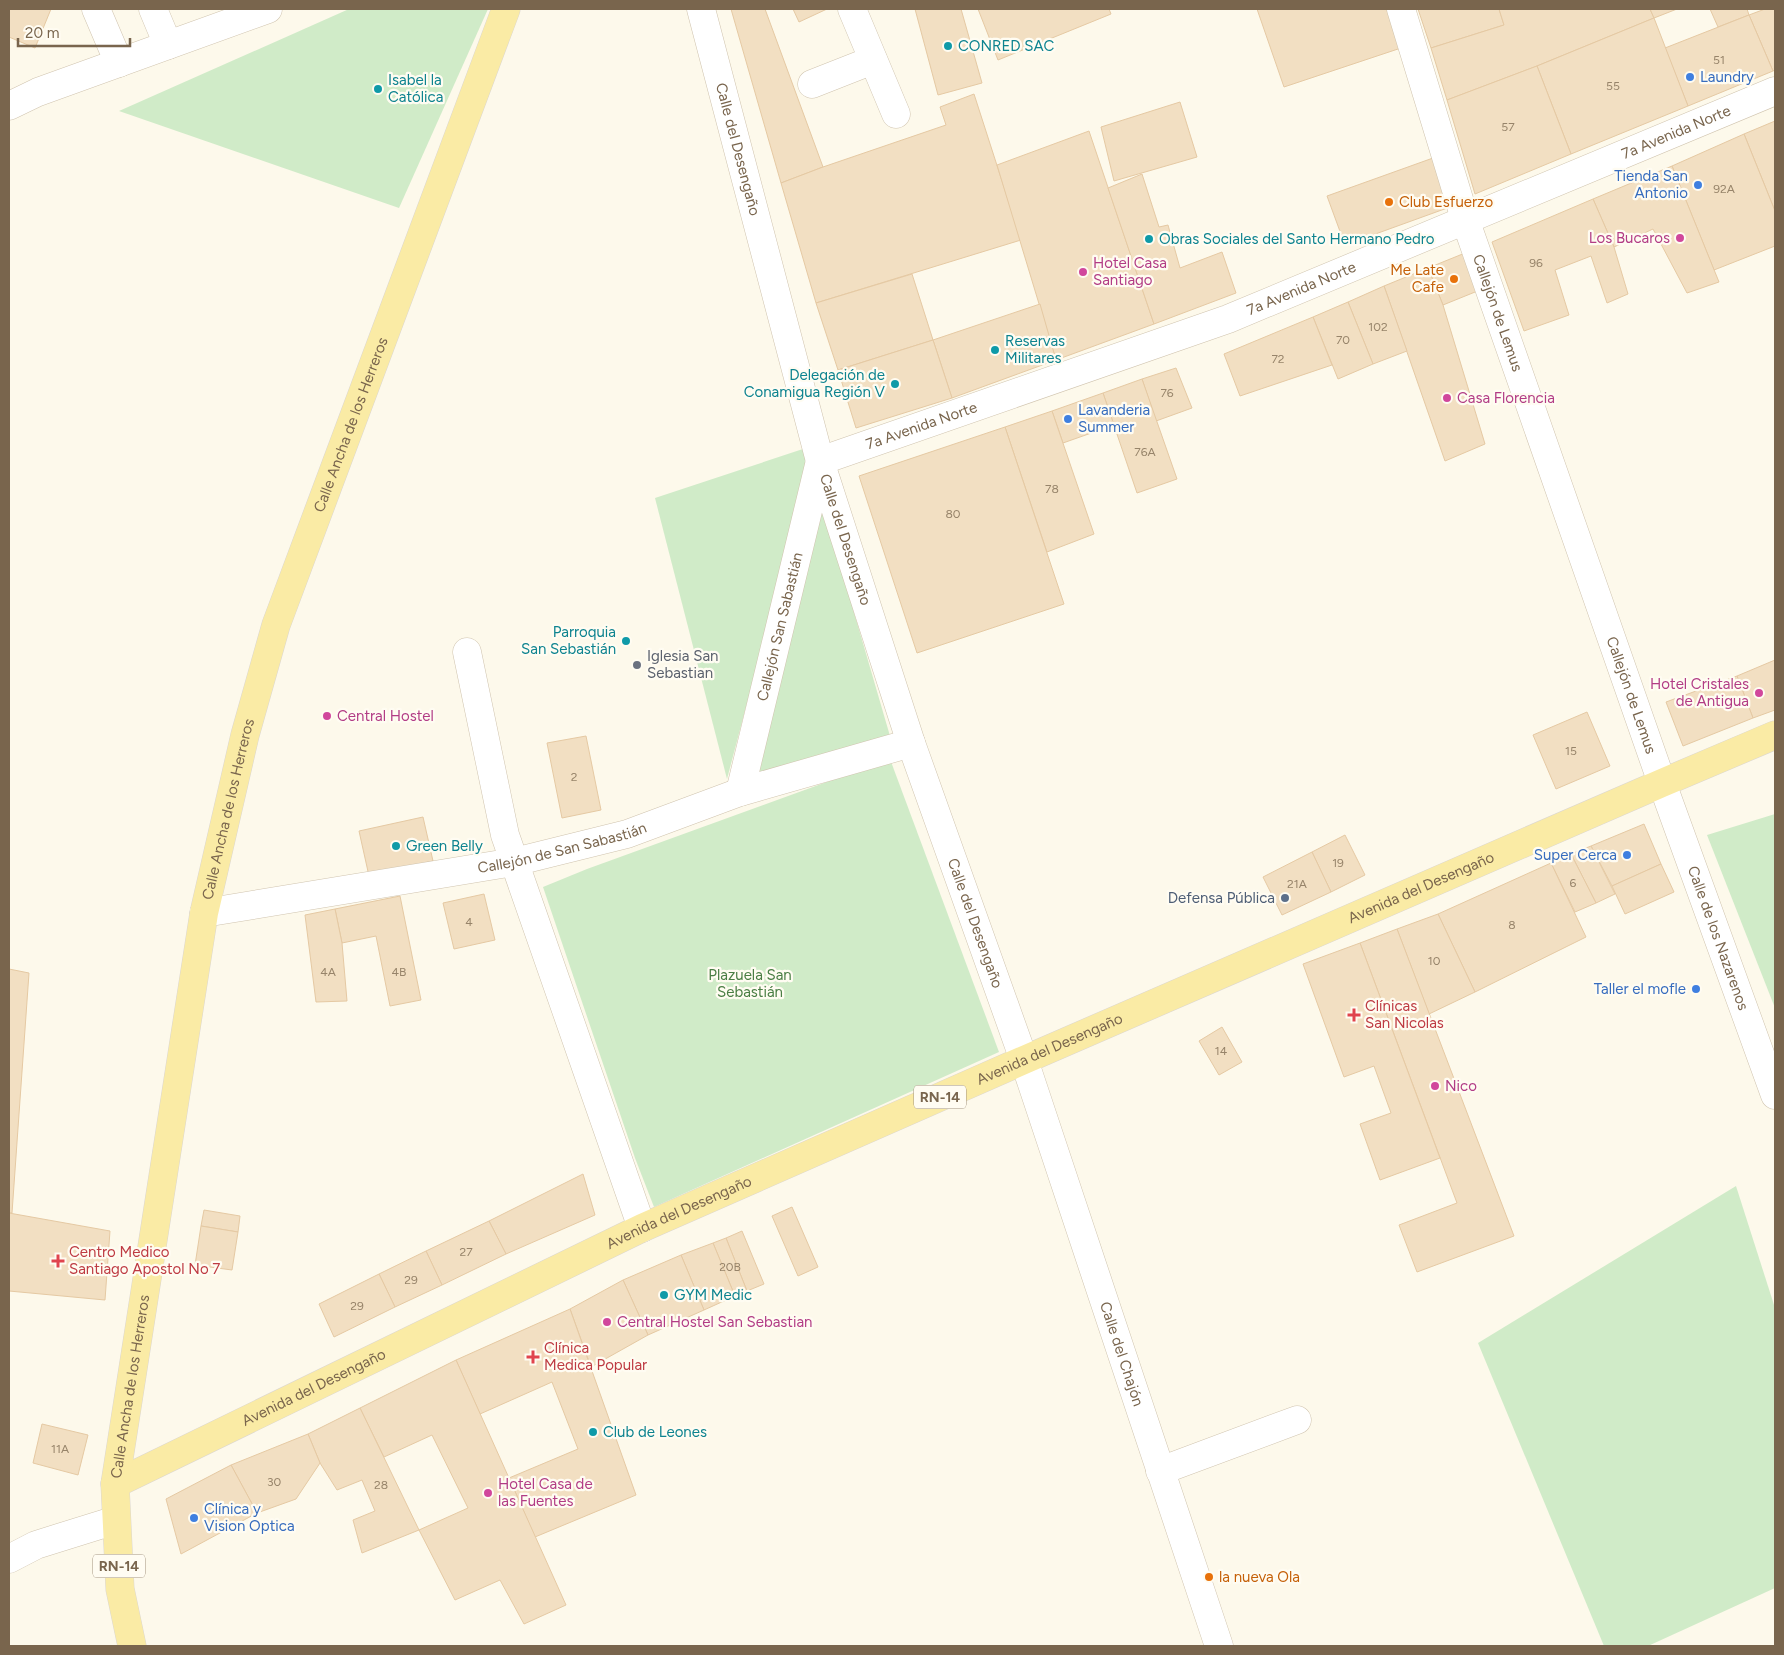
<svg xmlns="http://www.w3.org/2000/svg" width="1784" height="1655" font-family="Figtree,sans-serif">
<rect width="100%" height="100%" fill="#fdf9eb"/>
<g fill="#d0ebc8">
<polygon points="349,9 488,9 399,208 119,111"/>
<polygon points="815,445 727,779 655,498"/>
<polygon points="821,499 890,736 757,777"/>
<polygon points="890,759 999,1052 654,1207 635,1158 543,887 587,869"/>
<polygon points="1775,814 1775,1008 1707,835"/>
<polygon points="1736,1186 1775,1308 1775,1588 1648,1646 1604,1646 1478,1343"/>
</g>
<g fill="#f2dfc2" stroke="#e5c9a3">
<polygon points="9,9 51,9 35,48 9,37"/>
<polygon points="731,9 765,9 823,167 781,183"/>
<polygon points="793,9 827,9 799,22"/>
<polygon points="915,9 961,9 982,83 938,95"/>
<polygon points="978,9 1109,9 1111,14 998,60"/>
<polygon points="1257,9 1391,9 1404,47 1284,87"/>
<polygon points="1418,9 1499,9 1504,25 1431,48"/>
<polygon points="1499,9 1650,9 1654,18 1537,66 1447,100 1431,48 1504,25"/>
<polygon points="1650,9 1677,9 1654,18"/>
<polygon points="1710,9 1747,9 1749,15 1718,27"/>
<polygon points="1765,9 1775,9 1775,70 1773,71 1749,15"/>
<polygon points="1749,15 1773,71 1688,106 1665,48"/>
<polygon points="1654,18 1688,106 1571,154 1537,66"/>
<polygon points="1537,66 1571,154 1475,194 1447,100"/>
<polygon points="974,94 1021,240 816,303 781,183 823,167 946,125 940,107"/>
<polygon points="1180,102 1197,157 1114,181 1101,127"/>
<polygon points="1775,121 1775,211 1744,134"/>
<polygon points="1089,131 1154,324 1056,360 997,165"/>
<polygon points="1744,134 1775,211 1775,246 1714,270 1672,166"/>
<polygon points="1433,158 1450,207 1345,245 1327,196"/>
<polygon points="1672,166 1719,282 1687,293 1653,229 1614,247 1593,199"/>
<polygon points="1142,174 1159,227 1168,225 1180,268 1222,252 1236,293 1154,324 1108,188"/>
<polygon points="1593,199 1614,247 1628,294 1607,303 1591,256 1555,270 1569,315 1524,331 1492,242"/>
<polygon points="1465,253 1480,290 1443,305 1428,268"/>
<polygon points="1428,268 1443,305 1485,444 1445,461 1384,286"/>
<polygon points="912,274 933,340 838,370 816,303"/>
<polygon points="1384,286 1407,351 1373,364 1348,302"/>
<polygon points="1348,302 1373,364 1338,379 1313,317"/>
<polygon points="1040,304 1056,360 952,398 933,340"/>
<polygon points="1313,317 1332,365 1240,396 1224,354"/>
<polygon points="933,340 952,398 856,428 838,370"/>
<polygon points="1176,368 1192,408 1156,421 1142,379"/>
<polygon points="1142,379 1177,479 1137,493 1103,393"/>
<polygon points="1103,393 1114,425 1063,443 1052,411"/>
<polygon points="1052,411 1094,534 1047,552 1005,427"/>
<polygon points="1005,427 1064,604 917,653 859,476"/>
<polygon points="1775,660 1775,710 1753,718 1737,676"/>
<polygon points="1737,676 1753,718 1683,746 1666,702"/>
<polygon points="1587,712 1610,766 1556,789 1533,735"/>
<polygon points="586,736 601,810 562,818 547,743"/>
<polygon points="423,817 433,861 369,876 359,831"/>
<polygon points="1644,824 1661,864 1612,886 1591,846"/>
<polygon points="1345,835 1365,875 1331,892 1312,852"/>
<polygon points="1591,846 1615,894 1596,903 1571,854"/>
<polygon points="1312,852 1331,892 1282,915 1263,877"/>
<polygon points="1571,854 1596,903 1575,912 1551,863"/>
<polygon points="1551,863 1586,937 1475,992 1438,914"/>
<polygon points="1661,864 1674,892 1625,914 1612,886"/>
<polygon points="484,894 495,940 454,949 443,903"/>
<polygon points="400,896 421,1000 390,1006 376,936 342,943 335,909"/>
<polygon points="335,909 342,943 347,1001 316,1002 305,915"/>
<polygon points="1438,914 1475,992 1429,1014 1397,929"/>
<polygon points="1397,929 1514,1236 1417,1272 1399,1225 1457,1203 1360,943"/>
<polygon points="1360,943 1440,1158 1380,1180 1360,1124 1391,1113 1374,1066 1344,1077 1303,964"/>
<polygon points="9,969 29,973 12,1213 9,1213"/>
<polygon points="1222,1027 1242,1062 1219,1075 1199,1041"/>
<polygon points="583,1174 595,1215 506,1254 489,1221"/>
<polygon points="792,1207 818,1267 798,1276 772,1216"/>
<polygon points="204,1210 240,1216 238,1232 201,1226"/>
<polygon points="9,1213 110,1231 105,1300 9,1291"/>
<polygon points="489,1221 506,1254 442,1285 426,1251"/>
<polygon points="201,1226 238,1232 232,1270 195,1265"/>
<polygon points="742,1231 764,1284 747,1291 726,1238"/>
<polygon points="726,1238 747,1291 735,1296 713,1243"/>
<polygon points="713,1243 735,1296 704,1310 681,1255"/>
<polygon points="426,1251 442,1285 395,1307 379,1274"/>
<polygon points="681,1255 704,1310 648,1335 623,1280"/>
<polygon points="379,1274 395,1307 334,1337 319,1304"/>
<polygon points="623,1280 648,1335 591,1367 570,1309"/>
<polygon points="570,1309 636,1495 535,1537 509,1478 578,1449 552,1382 480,1414 456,1360"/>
<polygon points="456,1360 566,1605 524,1624 500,1580 455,1600 419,1530 468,1508 432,1435 384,1457 360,1408"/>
<polygon points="360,1408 419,1530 362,1553 353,1520 375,1511 362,1480 337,1490 320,1463 308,1434"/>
<polygon points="42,1424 88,1435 78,1475 33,1463"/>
<polygon points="308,1434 320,1463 296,1499 257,1513 231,1465"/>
<polygon points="231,1465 257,1513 181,1554 166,1499"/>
</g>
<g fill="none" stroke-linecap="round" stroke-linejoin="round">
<g stroke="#d0c4af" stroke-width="29">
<g id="minor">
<polyline points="96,9 119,63"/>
<polyline points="153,9 168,45"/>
<path id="s1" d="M701 9 820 461 911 743 1024 1060 1219 1646"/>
<polyline points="852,9 896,114"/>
<path id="s2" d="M1401 9 1465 219 1662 783 1775 1095"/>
<polyline points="812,84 873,60"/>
<polyline points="9,106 38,92 268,9"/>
<polyline points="467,652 505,835 642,1228"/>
<path id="s3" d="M740 792 820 461 1228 319 1775 91"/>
<path id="s4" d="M204 913 514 862 627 834 740 792 911 743"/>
<polyline points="1160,1471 1297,1420"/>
<polyline points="9,1559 36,1545 116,1520"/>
</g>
</g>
<g stroke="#dcd7d1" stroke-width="29">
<g id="major">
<path id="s5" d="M115 1484 642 1228 1024 1060 1662 783 1775 735"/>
<path id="s6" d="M132 1646 120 1589 115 1484 204 913 245 735 276 625 506 9"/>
</g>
</g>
<use href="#minor" stroke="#fff" stroke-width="28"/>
<use href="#major" stroke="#faeba5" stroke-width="28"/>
</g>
<g fill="#0f9aa8" stroke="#fffcf2" stroke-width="2">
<circle cx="948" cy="46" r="5"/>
<circle cx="378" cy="89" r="5"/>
<circle cx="1149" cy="239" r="5"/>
<circle cx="995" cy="350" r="5"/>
<circle cx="895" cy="384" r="5"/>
<circle cx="626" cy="641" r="5"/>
<circle cx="396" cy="846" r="5"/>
<circle cx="664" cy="1295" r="5"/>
<circle cx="593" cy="1432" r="5"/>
</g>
<g fill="#3f7fe0" stroke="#fffcf2" stroke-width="2">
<circle cx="1690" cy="77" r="5"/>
<circle cx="1698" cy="185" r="5"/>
<circle cx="1068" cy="419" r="5"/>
<circle cx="1627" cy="855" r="5"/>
<circle cx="1696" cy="989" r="5"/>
<circle cx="194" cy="1518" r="5"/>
</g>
<g fill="#e8710a" stroke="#fffcf2" stroke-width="2">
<circle cx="1389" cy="202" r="5"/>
<circle cx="1454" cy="279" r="5"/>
<circle cx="1209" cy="1577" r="5"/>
</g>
<g fill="#d1479c" stroke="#fffcf2" stroke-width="2">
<circle cx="1680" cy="238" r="5"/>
<circle cx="1083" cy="272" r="5"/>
<circle cx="1447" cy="398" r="5"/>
<circle cx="1759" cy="693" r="5"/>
<circle cx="327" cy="716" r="5"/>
<circle cx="1435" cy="1086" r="5"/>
<circle cx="607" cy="1322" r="5"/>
<circle cx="488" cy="1493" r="5"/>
</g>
<circle fill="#6b7280" stroke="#fffcf2" stroke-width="2" cx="637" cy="665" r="5"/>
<circle fill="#5c6f8a" stroke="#fffcf2" stroke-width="2" cx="1285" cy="898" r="5"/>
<g fill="#e0444e" stroke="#fffcf2" stroke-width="2">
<path d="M1351.5 1007.5h5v5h5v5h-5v5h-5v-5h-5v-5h5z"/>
<path d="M55.5 1253.5h5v5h5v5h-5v5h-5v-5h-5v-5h5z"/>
<path d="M530.5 1349.5h5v5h5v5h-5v5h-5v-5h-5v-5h5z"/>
</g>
<g text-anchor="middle" stroke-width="4.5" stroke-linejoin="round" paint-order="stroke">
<g font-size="12" fill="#97846a">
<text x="1719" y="64">51</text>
<text x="1613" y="90">55</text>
<text x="1508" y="131">57</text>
<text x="1724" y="193">92A</text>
<text x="1536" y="267">96</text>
<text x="1378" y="331">102</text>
<text x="1343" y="344">70</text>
<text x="1278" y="363">72</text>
<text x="1167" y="397">76</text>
<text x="1145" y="456">76A</text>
<text x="1052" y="493">78</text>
<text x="953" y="518">80</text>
<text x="1571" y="755">15</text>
<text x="574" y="781">2</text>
<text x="1338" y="867">19</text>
<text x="1573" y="887">6</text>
<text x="1297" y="888">21A</text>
<text x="469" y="926">4</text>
<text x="1512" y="929">8</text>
<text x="1434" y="965">10</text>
<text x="328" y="976">4A</text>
<text x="399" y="976">4B</text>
<text x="1221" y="1055">14</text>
<text x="466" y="1256">27</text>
<text x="730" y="1271">20B</text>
<text x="411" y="1284">29</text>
<text x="357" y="1310">29</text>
<text x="60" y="1453">11A</text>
<text x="274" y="1486">30</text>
<text x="381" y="1489">28</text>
</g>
<g fill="#fffcf2" stroke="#a1927e" stroke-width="1">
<rect x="914" y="1085.5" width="52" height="23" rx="4"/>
<rect x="93" y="1554.5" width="52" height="23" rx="4"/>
</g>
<g font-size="14" font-weight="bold" fill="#79654d">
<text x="940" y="1102">RN-14</text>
<text x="119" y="1571">RN-14</text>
</g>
<g font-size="15" fill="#0d838f" stroke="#fffcf2" text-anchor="start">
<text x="958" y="51">CONRED SAC</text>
<text x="388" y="85">Isabel la<tspan x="388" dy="17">Católica</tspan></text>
<text x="1159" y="244">Obras Sociales del Santo Hermano Pedro</text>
<text x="1005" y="346">Reservas<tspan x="1005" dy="17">Militares</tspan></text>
<text x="885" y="380" text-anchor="end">Delegación de<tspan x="885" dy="17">Conamigua Región V</tspan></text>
<text x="616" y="637" text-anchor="end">Parroquia<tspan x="616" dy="17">San Sebastián</tspan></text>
<text x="406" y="851">Green Belly</text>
<text x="674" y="1300">GYM Medic</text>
<text x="603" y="1437">Club de Leones</text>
</g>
<g font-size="15" fill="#366cbe" stroke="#fffcf2" text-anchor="start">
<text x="1700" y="82">Laundry</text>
<text x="1688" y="181" text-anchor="end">Tienda San<tspan x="1688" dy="17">Antonio</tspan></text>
<text x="1078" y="415">Lavanderia<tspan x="1078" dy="17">Summer</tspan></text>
<text x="1617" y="860" text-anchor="end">Super Cerca</text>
<text x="1686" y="994" text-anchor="end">Taller el mofle</text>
<text x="204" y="1514">Clínica y<tspan x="204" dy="17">Vision Optica</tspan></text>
</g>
<g font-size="15" fill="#79654d" stroke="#fffcf2">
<text dy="5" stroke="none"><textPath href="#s3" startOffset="1258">7a Avenida Norte</textPath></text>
<text dy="5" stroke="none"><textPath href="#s1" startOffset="145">Calle del Desengaño</textPath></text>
<text dy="5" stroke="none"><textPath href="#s3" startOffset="852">7a Avenida Norte</textPath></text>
<text dy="5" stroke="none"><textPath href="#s2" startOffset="319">Callejón de Lemus</textPath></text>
<text dy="5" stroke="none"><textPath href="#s6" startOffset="1252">Calle Ancha de los Herreros</textPath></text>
<text dy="5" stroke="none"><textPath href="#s3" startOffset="448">7a Avenida Norte</textPath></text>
<text dy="5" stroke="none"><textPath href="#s1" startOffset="550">Calle del Desengaño</textPath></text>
<text dy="5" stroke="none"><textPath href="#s3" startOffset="170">Callejón San Sabastián</textPath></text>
<text dy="5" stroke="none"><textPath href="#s2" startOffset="724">Callejón de Lemus</textPath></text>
<text dy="5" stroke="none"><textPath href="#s6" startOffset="848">Calle Ancha de los Herreros</textPath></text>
<text dy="5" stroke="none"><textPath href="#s4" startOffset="364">Callejón de San Sabastián</textPath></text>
<text dy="5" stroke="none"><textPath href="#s5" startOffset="1436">Avenida del Desengaño</textPath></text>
<text dy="5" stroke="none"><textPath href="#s1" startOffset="955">Calle del Desengaño</textPath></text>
<text dy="5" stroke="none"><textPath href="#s2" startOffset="982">Calle de los Nazarenos</textPath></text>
<text dy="5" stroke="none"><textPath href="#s5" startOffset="1031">Avenida del Desengaño</textPath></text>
<text dy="5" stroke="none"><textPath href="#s5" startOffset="626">Avenida del Desengaño</textPath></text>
<text dy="5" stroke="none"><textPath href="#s1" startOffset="1410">Calle del Chajón</textPath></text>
<text dy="5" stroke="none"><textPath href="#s6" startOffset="262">Calle Ancha de los Herreros</textPath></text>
<text dy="5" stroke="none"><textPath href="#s5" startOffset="221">Avenida del Desengaño</textPath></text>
</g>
<g font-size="15" fill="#c56008" stroke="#fffcf2" text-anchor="start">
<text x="1399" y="207">Club Esfuerzo</text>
<text x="1444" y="275" text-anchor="end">Me Late<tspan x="1444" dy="17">Cafe</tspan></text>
<text x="1219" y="1582">la nueva Ola</text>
</g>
<g font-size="15" fill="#b23c85" stroke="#fffcf2" text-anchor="start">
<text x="1670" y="243" text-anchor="end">Los Bucaros</text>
<text x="1093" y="268">Hotel Casa<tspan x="1093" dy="17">Santiago</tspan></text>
<text x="1457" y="403">Casa Florencia</text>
<text x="1749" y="689" text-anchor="end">Hotel Cristales<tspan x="1749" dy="17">de Antigua</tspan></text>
<text x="337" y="721">Central Hostel</text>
<text x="1445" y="1091">Nico</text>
<text x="617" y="1327">Central Hostel San Sebastian</text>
<text x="498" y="1489">Hotel Casa de<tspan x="498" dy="17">las Fuentes</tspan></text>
</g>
<g font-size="15" fill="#5b616d" stroke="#fffcf2" text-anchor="start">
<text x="647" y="661">Iglesia San<tspan x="647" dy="17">Sebastian</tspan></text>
</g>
<g font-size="15" fill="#4e5e75" stroke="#fffcf2" text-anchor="end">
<text x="1275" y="903">Defensa Pública</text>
</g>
<g font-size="15" fill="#4a7e44" stroke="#fffcf2">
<text x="750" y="980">Plazuela San<tspan x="750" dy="17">Sebastián</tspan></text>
</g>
<g font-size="15" fill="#be3a42" stroke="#fffcf2" text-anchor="start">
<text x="1365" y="1011">Clínicas<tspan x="1365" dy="17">San Nicolas</tspan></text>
<text x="69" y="1257">Centro Medico<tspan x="69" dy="17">Santiago Apostol No 7</tspan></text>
<text x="544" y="1353">Clínica<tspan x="544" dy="17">Medica Popular</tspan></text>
</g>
</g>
<rect width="1784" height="1655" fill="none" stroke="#79654d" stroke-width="20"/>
<path d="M18 38v8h112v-8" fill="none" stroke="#79654d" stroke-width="2.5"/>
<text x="25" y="38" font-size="15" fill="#79654d" stroke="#fffcf2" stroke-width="4" paint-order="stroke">20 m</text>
</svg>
